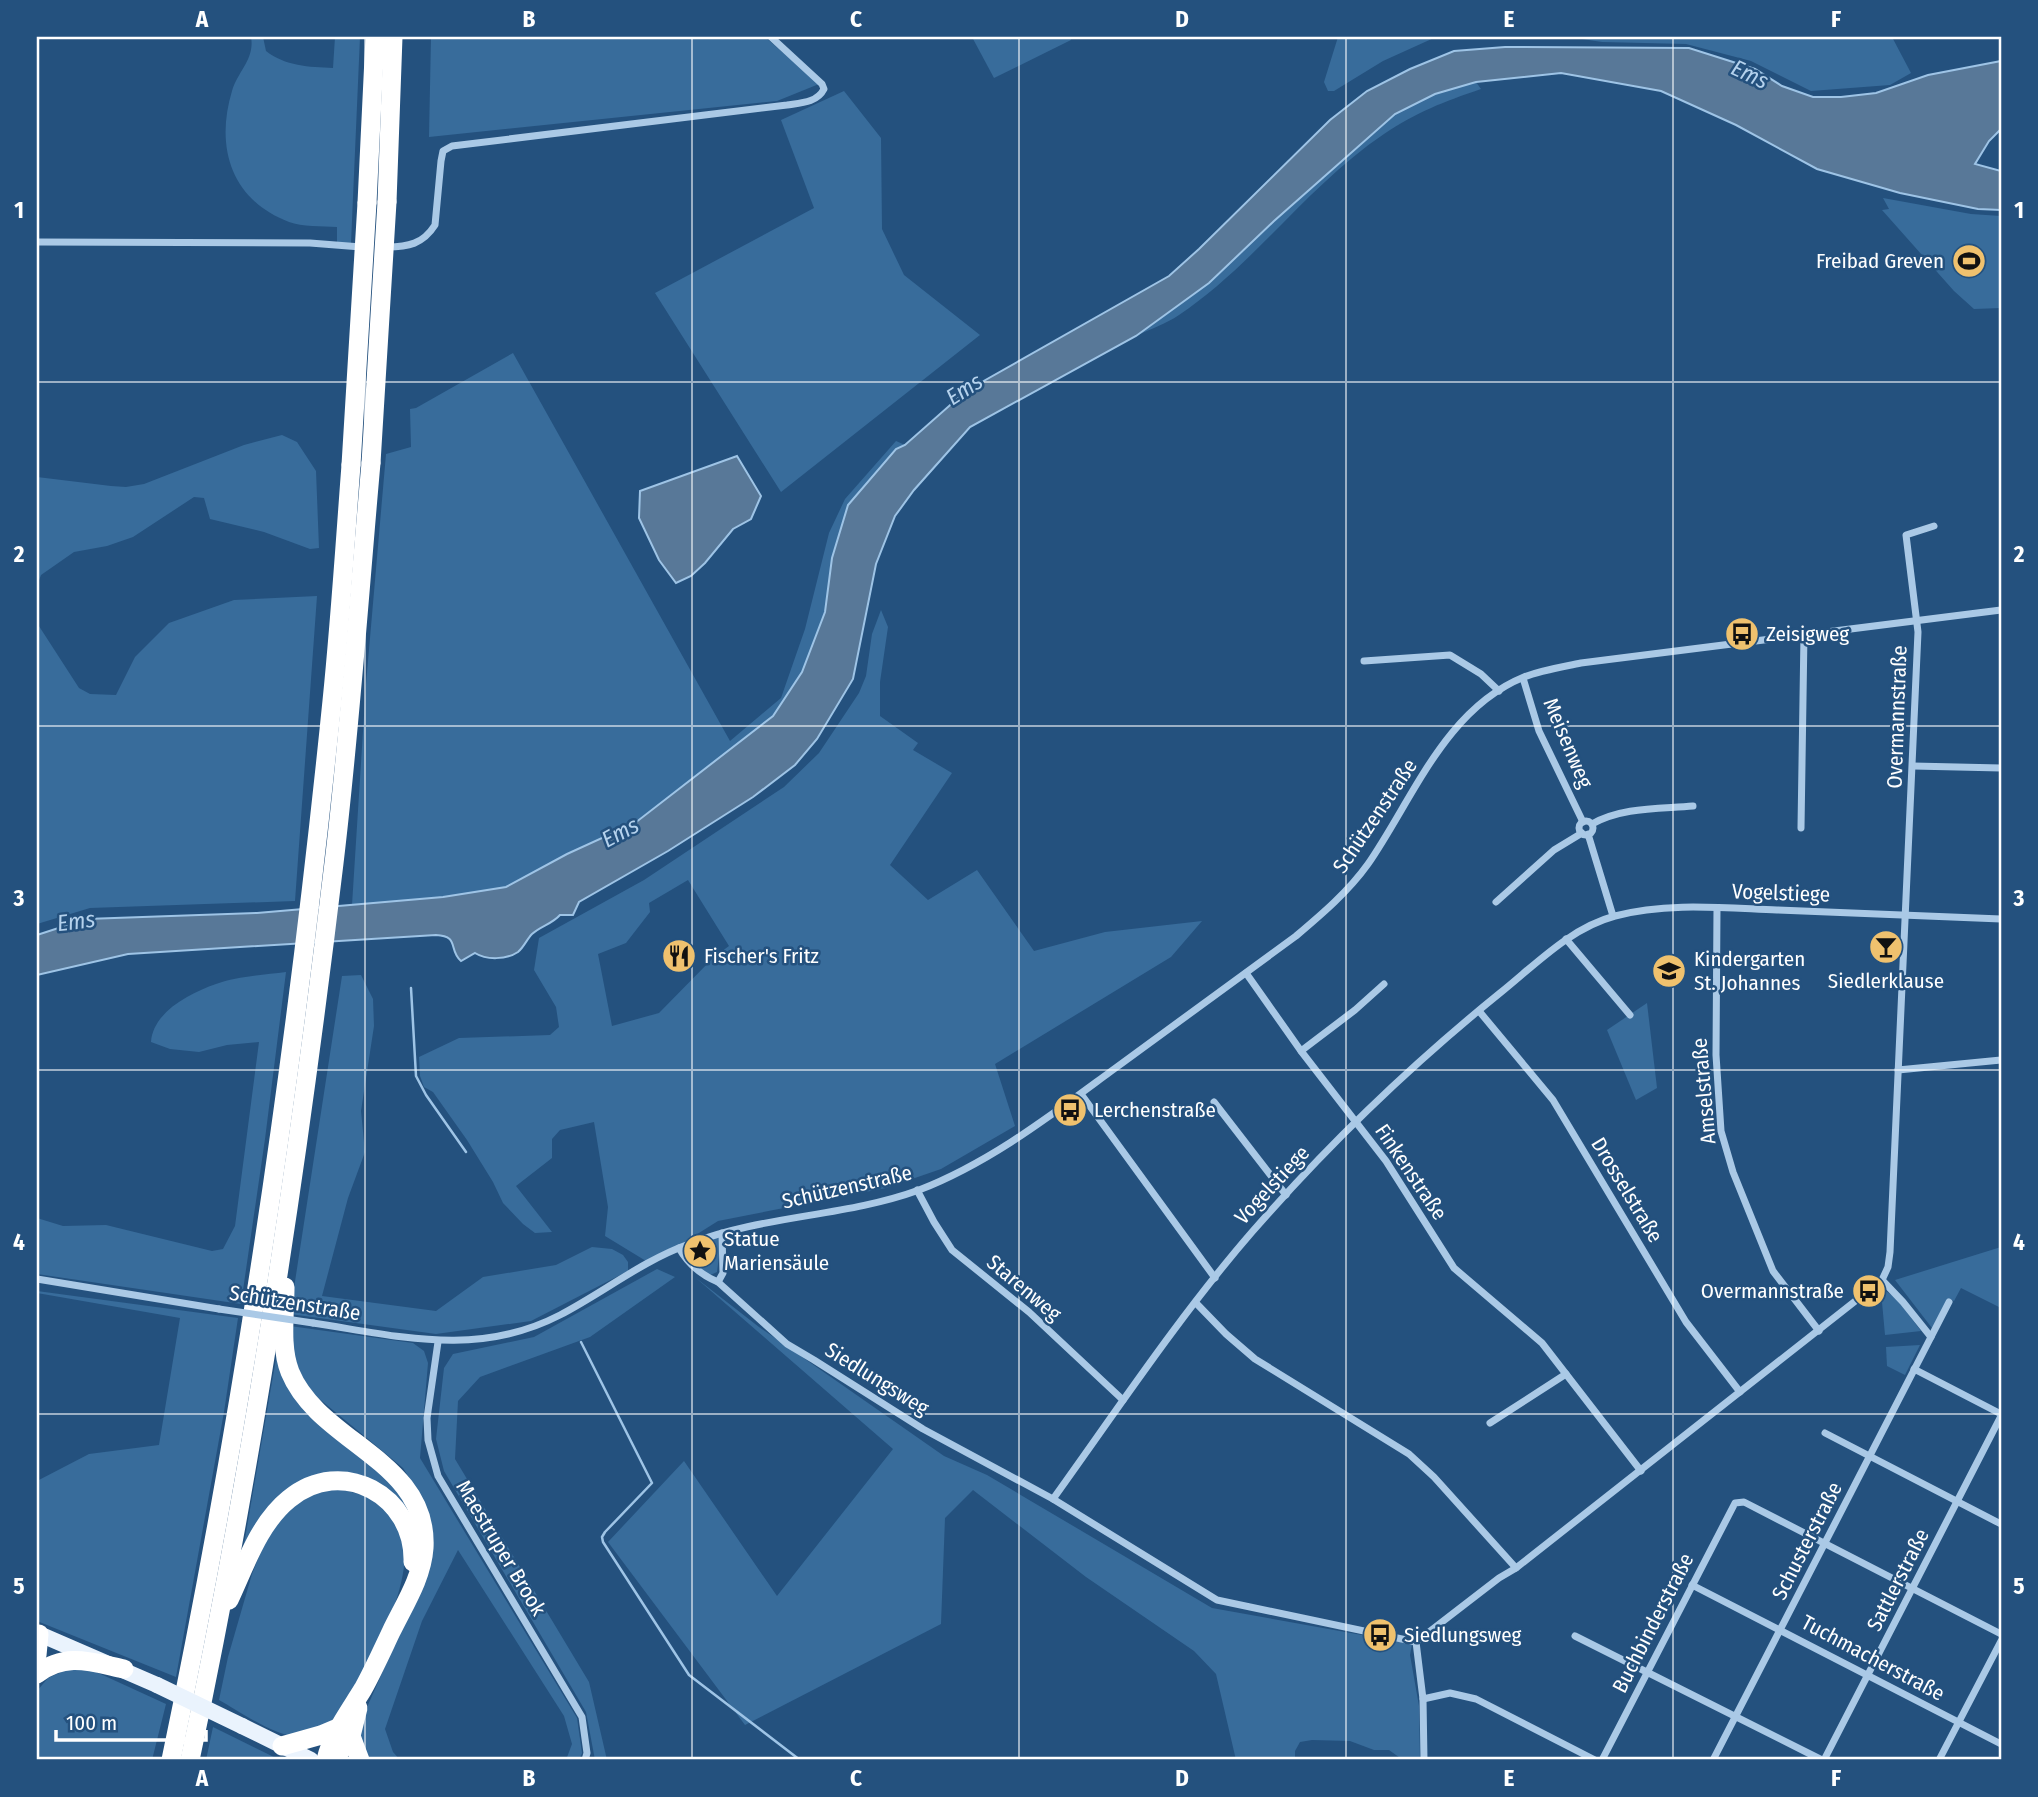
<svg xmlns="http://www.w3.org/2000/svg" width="2038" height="1797" font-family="'Fira Sans Condensed',sans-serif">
<rect width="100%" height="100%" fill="#24517e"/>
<g fill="#386c9b" fill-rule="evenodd">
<path d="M251 37H263L266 51C285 66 309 67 333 68L335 37H360L351 243H337V227C322 226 302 227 289 222 231 200 215 147 232 91 238 71 255 59 251 37Z"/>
<polygon points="431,37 765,37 819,84 777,101 429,137"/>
<polygon points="972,37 1070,37 1071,40 994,78"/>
<polygon points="1338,37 1436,37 1383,61 1334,91 1328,91 1324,82"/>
<polygon points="1569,37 1892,37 1911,73 1890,85 1811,91 1751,61 1686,44 1602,42"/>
<path d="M1476 82 1481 89C1443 102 1417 112 1384 134 1308 185 1255 264 1179 315 1166 324 1150 329 1136 336L1209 283 1274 221 1395 114 1435 94Z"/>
<polygon points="844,91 881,138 882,229 904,275 980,335 781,492 655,293 814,208 781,120"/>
<polygon points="1883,198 1971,214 2001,216 2001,308 1974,309 1954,291 1882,210 1889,209"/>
<polygon points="513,353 730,741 781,698 805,629 829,533 845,499 896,441 905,445 896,449 848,505 832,558 825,611 802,672 773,716 635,823 567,854 506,887 443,897 352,905 366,684 386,454 411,447 410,409 416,408"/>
<polygon points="282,435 297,442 316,471 319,548 310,549 264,532 210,519 204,498 194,497 133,537 107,546 74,552 41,575 37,586 37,477 111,486 126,487 144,484 244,445"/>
<polygon points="317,596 295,901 90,908 37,924 37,623 79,688 90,694 116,695 135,657 169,623 234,600"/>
<path d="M881 610 888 627 880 682V716L918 743 913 750 952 773 890 865 928 900 977 870 1034 951 1105 932 1202 921 1171 957 995 1064 1015 1126 941 1169 886 1188 718 1221 683 1243 646 1261 605 1236 608 1207 594 1122 560 1130 552 1139V1158L516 1186 552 1232 535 1233 523 1224 503 1203 493 1182 467 1140 433 1092 424 1087 420 1076 419 1057 459 1038 550 1035 559 1027 556 1007 534 970 539 938 644 880 784 787 819 753 859 693 866 676 872 634ZM688 880 729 946 714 957 659 1013 612 1026 598 954 626 943 650 912 649 903Z"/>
<path d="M286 972 265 1139 241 1304 37 1274V1218L63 1226 106 1225 212 1251 223 1249 235 1226 259 1042 227 1045 199 1052 170 1049 151 1042C153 1012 190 993 216 984 237 976 264 975 286 972Z"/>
<polygon points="361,975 373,999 374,1026 361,1111 365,1152 348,1198 322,1296 436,1311 483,1277 556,1265 592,1247 612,1249 623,1255 628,1262 628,1271 531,1321 436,1334 290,1314 342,976"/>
<polygon points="1647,1003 1657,1088 1636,1100 1607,1030"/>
<polygon points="722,1233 717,1272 706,1277 679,1248"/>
<polygon points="2001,1247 2001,1308 1961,1288 1954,1301 1948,1298 1932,1328 1895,1280"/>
<polygon points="657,1269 675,1277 590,1337 480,1377 458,1401 455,1459 589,1682 607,1760 595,1760 586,1712 444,1471 436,1439 444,1368 453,1354 534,1337"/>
<polygon points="696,1278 759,1327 944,1456 987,1475 1212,1608 1412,1644 1410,1655 1419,1706 1420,1760 1403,1760 1389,1750 1374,1750 1350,1741 1312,1740 1300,1742 1295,1751 1295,1760 1236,1760 1216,1674 1194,1651 1086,1577 973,1490 945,1518 941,1624 745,1725 608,1542 684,1461 777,1596 893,1449"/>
<polygon points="1883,1289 1896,1298 1921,1331 1885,1335 1881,1291"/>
<polygon points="37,1291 238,1318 224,1412 176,1677 37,1621 37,1481 89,1454 159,1445 180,1318 37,1293"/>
<polygon points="290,1326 413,1343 424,1351 428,1363 420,1458 577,1718 582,1753 579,1760 566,1760 572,1744 564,1716 458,1550 422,1621 385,1729 393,1752 400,1760 368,1760 359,1740 368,1705 420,1587 415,1487 403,1468 317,1397 303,1381 292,1356"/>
<polygon points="1920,1345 1905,1375 1887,1366 1886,1347"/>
<polygon points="278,1347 282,1364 386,1470 418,1524 381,1490 302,1485 238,1579"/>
<path d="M335 1489C443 1502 402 1601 367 1664 358 1680 350 1702 338 1715 331 1723 306 1736 296 1736 276 1737 237 1710 219 1700L228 1657 252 1574 266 1539 280 1518 306 1496Z"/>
<polygon points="68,1669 94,1671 166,1704 152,1760 37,1760 37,1691 48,1678"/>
<polygon points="213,1727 280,1760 206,1760"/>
</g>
<g fill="#587898" stroke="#9ec4e6" stroke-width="2">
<path d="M1505 47 1689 48 1755 69 1782 86 1813 97H1841L1876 93 1928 75 2001 61V129L1989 141 1975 164 2001 171V210L1978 209 1900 193 1817 169 1736 125 1661 91 1561 73 1476 82 1435 94 1395 114 1274 221 1209 283 1136 336 970 427 914 490 895 516 876 564 853 679 817 739 795 765 753 797 668 851 579 902 573 915H560C552 924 541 926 532 934 527 939 524 947 518 952 506 960 486 960 475 953L461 961C448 950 460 936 436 935L128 954 37 975V935L86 919 257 913 443 897 506 887 567 854 635 823 773 716 802 672 825 612 832 558 848 505 896 449 905 445 966 391 1169 276 1199 249 1330 120 1367 91 1410 69 1454 51Z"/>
<polygon points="737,456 761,496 751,519 733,529 705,563 691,576 676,583 659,560 639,518 640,491"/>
</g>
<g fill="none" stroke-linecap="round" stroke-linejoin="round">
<g stroke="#9ec4e6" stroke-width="2.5">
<polyline points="411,988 416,1076 426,1095 466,1152"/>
<polyline points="581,1342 652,1483 605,1532 602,1537 603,1542 689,1675 800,1760"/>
</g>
<g stroke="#aac9e6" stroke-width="7">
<polyline points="37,242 310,243 361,247"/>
<path d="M387 247C408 247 423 244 435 225L441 161 443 151 452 146 787 105C800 103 817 103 824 89L822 84 771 37"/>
<polyline points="1364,661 1450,655 1481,674 1499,691"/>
<polyline points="1523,678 1539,731 1583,822"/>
<polyline points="1913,766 2001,768"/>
<circle cx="1586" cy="828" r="7"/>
<path d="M1592 824C1622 807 1659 809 1693 806"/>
<polyline points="1801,828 1804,634"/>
<polyline points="1588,834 1613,916"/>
<polyline points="1496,902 1554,850 1582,833"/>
<polyline points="1717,908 1716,1055 1721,1131 1733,1172 1773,1271 1819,1331"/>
<polyline points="1566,939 1630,1015"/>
<polyline points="1246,973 1301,1051 1386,1161 1454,1268 1542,1343 1641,1471"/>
<polyline points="1479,1011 1553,1100 1686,1322 1740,1392"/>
<polyline points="1301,1051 1355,1010 1384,984"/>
<polyline points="1898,1070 2001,1060"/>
<polyline points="1081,1094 1215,1278"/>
<polyline points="1214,1102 1286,1195"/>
<polyline points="917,1190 934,1222 952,1250 1029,1312 1123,1400"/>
<path d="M679 1248C688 1264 701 1275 718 1282L787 1344 814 1360 923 1429 1053 1499 1217 1600 1416 1642"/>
<polyline points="37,1279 219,1309"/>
<polyline points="718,1282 723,1273 722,1233"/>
<polyline points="1196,1303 1226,1334 1255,1359 1409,1454 1434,1477 1516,1568"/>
<path d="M313 1323C399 1336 477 1358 560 1315 604 1292 642 1261 689 1244 763 1215 845 1217 919 1190 989 1163 1050 1116 1110 1072 1172 1027 1234 982 1296 936 1322 914 1348 892 1368 864 1413 799 1445 709 1524 677 1542 670 1562 667 1581 663L2001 610"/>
<polyline points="1931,1337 1949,1302"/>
<polyline points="438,1342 427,1418 428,1440 438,1476 582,1717 587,1753 585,1760"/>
<polyline points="1914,1369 2001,1414"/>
<polyline points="1490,1423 1566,1374"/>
<polyline points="1825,1433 2001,1524"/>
<path d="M1053 1499C1117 1410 1180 1315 1252 1232 1327 1146 1411 1065 1500 993 1535 965 1570 928 1615 916 1667 902 1724 908 1777 910 1852 913 1927 916 2001 919"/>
<polyline points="1692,1585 2001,1744"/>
<polyline points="1575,1636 1822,1760"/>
<polyline points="1416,1642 1499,1578 1516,1568 1882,1280 1888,1267 1890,1252 1918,632 1906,535 1934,526"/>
<polyline points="1416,1642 1423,1699 1424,1760"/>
<polyline points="1423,1699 1450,1693 1476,1699 1595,1760"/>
<polyline points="1602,1760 1735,1503 1744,1502 2001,1634"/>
<polyline points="1713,1760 1931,1337 1903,1302 1882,1280"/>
<polyline points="1824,1760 2001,1416"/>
<polyline points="1939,1760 2001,1641"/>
</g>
<g stroke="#eaf3fd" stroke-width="16">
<polyline points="37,1633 157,1685"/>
<polyline points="242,1726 311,1760"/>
</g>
<g stroke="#fff" stroke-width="19">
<polyline points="387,202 393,37"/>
<polyline points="367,203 375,37"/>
<path d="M285 1287C285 1315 280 1347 290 1372 319 1443 429 1460 424 1548 422 1578 404 1605 391 1632 382 1651 373 1671 363 1689 349 1712 332 1734 326 1760"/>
<path d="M229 1600C245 1566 259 1523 289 1499 342 1455 415 1496 413 1562"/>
<polyline points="37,1635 39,1634 37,1655"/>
<path d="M37 1674C66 1652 91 1662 124 1669"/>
<polyline points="351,1736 360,1760"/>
<polyline points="282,1746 321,1735 340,1727"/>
<path d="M171 1760C244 1411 296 1056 332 701 340 623 345 544 351 465"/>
<path d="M190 1760C253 1464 298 1164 334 863 350 730 359 597 371 463"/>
<polyline points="334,1760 351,1736 358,1708"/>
</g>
<polyline stroke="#aac9e6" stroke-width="7" points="219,1309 313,1323"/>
<polyline stroke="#eaf3fd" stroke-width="16" points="157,1685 242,1726"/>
<g stroke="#fff" stroke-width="19">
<polyline points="371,463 387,202"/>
<polyline points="351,465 367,203"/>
</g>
</g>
<path fill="none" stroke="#fff" stroke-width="2" stroke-opacity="0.55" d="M365 37V1760M692 37V1760M1019 37V1760M1346 37V1760M1673 37V1760M37 382H2001M37 726H2001M37 1070H2001M37 1414H2001"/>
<defs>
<g id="stadium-disc" transform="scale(1.75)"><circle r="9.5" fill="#efc16e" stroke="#24517e"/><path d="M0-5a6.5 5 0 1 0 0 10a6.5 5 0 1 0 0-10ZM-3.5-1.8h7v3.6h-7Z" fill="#111"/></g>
<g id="bus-disc" transform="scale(1.75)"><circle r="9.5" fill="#efc16e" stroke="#24517e"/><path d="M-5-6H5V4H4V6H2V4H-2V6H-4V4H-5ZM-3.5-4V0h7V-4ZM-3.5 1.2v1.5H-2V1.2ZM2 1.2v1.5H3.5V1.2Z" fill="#111"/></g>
<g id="bar-disc" transform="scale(1.75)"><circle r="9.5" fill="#efc16e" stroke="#24517e"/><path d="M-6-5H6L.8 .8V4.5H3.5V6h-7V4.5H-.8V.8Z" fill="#111"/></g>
<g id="restaurant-disc" transform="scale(1.75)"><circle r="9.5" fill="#efc16e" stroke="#24517e"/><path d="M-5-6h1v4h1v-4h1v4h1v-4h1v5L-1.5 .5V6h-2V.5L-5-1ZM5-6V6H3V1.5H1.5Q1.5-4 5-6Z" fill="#111"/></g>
<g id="school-disc" transform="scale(1.75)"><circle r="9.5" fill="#efc16e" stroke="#24517e"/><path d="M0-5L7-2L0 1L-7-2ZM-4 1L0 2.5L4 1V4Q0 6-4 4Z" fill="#111"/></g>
<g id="sight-disc" transform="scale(1.75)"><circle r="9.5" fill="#efc16e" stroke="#24517e"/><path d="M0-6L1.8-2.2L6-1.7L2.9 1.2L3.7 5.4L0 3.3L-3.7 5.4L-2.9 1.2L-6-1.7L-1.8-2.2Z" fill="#111"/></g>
</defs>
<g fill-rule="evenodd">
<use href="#stadium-disc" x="1969" y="261"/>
<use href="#bus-disc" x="1742" y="634"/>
<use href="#bar-disc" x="1886" y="947"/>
<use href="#restaurant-disc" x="679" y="956"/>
<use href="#school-disc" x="1669" y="971"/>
<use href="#bus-disc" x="1070" y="1110"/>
<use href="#sight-disc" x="700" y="1251"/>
<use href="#bus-disc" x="1869" y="1291"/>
<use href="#bus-disc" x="1380" y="1635"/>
</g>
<g text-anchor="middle" stroke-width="5" stroke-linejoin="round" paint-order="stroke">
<g font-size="21" fill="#fff" stroke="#24517e" text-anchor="start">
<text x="1944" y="268" text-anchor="end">Freibad Greven</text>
<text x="1766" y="641">Zeisigweg</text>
<text x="704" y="963">Fischer's Fritz</text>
<text x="1694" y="966">Kindergarten<tspan x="1694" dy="24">St. Johannes</tspan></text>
<text x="1886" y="988" text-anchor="middle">Siedlerklause</text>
<text x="1094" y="1117">Lerchenstraße</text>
<text x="724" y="1246">Statue<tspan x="724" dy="24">Mariensäule</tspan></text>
<text x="1844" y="1298" text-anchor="end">Overmannstraße</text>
<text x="1404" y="1642">Siedlungsweg</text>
</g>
<g font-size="21" fill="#fff" stroke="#24517e">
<text transform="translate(1897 717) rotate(-88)" y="7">Overmannstraße</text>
<text transform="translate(1568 743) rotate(67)" y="7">Meisenweg</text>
<text transform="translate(1375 816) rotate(-56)" y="7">Schützenstraße</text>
<text transform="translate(1781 893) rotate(2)" y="7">Vogelstiege</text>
<text transform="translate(1704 1091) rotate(-95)" y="7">Amselstraße</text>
<text transform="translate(1411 1172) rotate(56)" y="7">Finkenstraße</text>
<text transform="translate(1272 1185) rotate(-47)" y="7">Vogelstiege</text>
<text transform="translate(847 1187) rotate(-13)" y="7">Schützenstraße</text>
<text transform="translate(1627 1190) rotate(59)" y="7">Drosselstraße</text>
<text transform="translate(1024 1288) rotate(40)" y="7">Starenweg</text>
<text transform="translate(295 1303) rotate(9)" y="7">Schützenstraße</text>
<text transform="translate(877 1379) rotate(32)" y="7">Siedlungsweg</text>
<text transform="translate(1807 1541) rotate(-63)" y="7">Schusterstraße</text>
<text transform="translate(501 1548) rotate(59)" y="7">Maestruper Brook</text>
<text transform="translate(1898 1580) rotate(-63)" y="7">Sattlerstraße</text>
<text transform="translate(1653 1623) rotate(-63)" y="7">Buchbinderstraße</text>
<text transform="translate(1873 1658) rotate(28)" y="7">Tuchmacherstraße</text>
</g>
<g font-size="23" font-style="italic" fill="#b5d2ed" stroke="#24517e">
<text transform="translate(1750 74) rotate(25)" y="8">Ems</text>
<text transform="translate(964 389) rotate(-33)" y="8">Ems</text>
<text transform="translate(620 832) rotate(-28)" y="8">Ems</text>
<text transform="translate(76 921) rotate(-7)" y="8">Ems</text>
</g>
</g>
<rect width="2038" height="1797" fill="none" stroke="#24517e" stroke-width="77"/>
<path d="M56 1730v10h150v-10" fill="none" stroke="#ffffff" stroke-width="3.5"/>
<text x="66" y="1730" font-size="21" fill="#ffffff" stroke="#24517e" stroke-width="5" paint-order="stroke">100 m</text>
<rect x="38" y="38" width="1962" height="1720" fill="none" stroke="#fff" stroke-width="2.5"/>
<g font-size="23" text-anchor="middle" font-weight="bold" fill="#fff">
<text x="202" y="27">A</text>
<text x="529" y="27">B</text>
<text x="856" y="27">C</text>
<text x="1182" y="27">D</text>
<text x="1509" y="27">E</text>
<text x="1836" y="27">F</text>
<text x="19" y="218">1</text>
<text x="2019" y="218">1</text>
<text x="19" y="562">2</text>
<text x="2019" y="562">2</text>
<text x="19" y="906">3</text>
<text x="2019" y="906">3</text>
<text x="19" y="1250">4</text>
<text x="2019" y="1250">4</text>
<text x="19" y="1594">5</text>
<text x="2019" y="1594">5</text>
<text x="202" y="1786">A</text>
<text x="529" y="1786">B</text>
<text x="856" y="1786">C</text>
<text x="1182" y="1786">D</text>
<text x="1509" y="1786">E</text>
<text x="1836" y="1786">F</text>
</g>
</svg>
